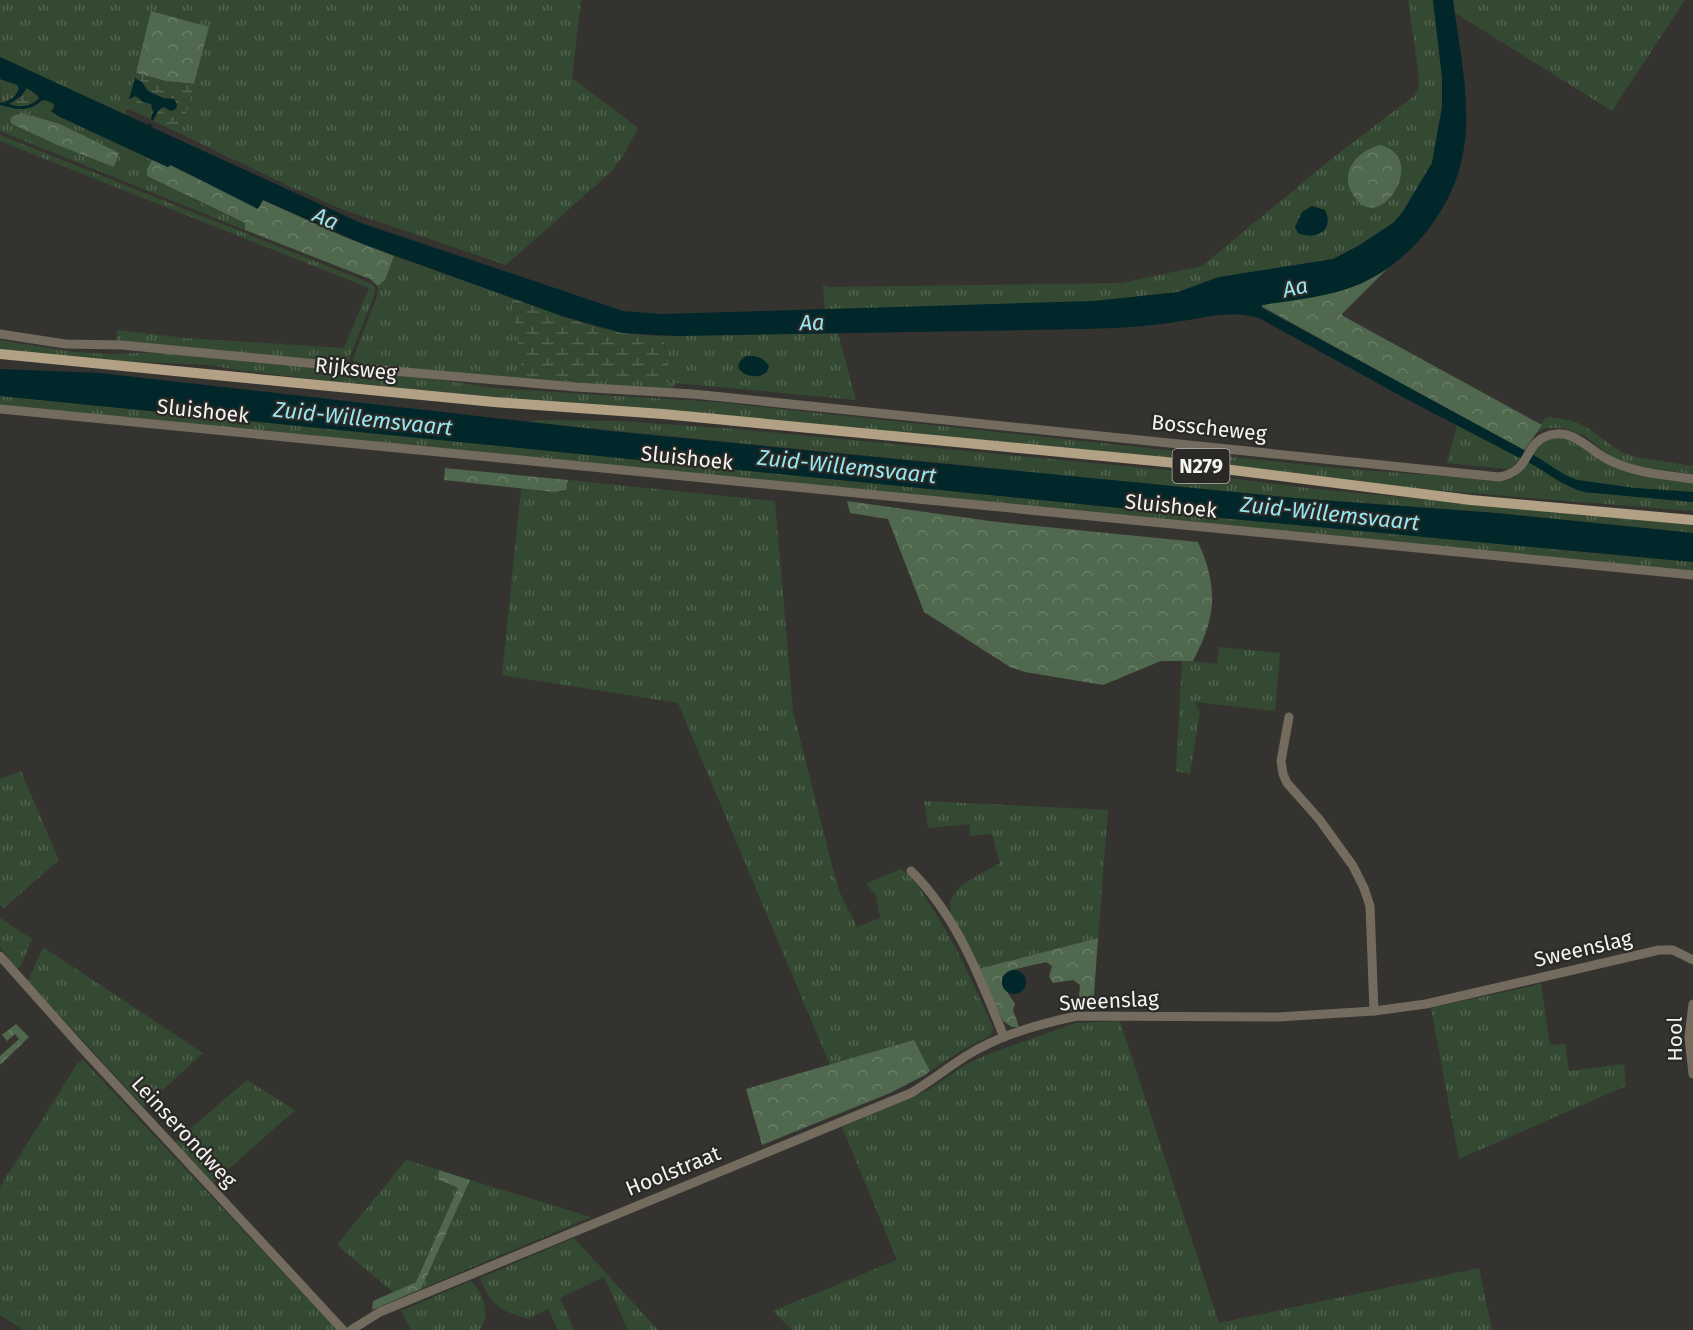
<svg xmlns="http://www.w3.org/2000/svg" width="1693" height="1330" font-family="'Fira Sans',sans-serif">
<defs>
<pattern id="grass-tufts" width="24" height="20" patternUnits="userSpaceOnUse" patternTransform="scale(1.5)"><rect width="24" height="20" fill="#344932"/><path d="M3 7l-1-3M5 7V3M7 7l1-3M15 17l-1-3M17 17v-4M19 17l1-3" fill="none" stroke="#526450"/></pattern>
<pattern id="forest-crowns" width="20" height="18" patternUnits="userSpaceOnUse" patternTransform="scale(1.5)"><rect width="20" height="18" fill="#50684d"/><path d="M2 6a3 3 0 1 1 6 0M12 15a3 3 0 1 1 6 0" fill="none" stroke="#6a7e67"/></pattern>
<pattern id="wetland-marsh" width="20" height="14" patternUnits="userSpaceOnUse" patternTransform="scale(1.5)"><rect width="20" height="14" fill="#344932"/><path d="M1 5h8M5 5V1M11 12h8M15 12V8" fill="none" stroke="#526450"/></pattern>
</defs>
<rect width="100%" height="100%" fill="#343330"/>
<g fill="url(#grass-tufts)" fill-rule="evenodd">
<polygon points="0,0 581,0 572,78 638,128 623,156 611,172 506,265 344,210 291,187 181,134 209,27 141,55 125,115 0,57"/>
<path d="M1408 0H1433L1442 77V107L1432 163 1402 213 1393 223 1358 246 1333 259 1219 277 1178 292 1095 301 825 311 823 285 828 287 1121 283 1202 266 1330 160 1415 95 1419 86 1418 70ZM1401 166 1399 180 1389 200 1355 198 1349 180Z"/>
<polygon points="1453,0 1685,0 1612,111 1455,13"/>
<polygon points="0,79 17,85 19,88 16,96 1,103"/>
<path d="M43 99 54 104 51 111 58 116 152 160 147 169 193 199 245 223V230L0 131V105L25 109ZM22 113 60 124 114 166 55 144 12 124Z"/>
<polygon points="0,135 372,284 375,288 374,296 349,359 345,364 116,342 117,330 185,338 344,348 369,288 0,141"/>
<polygon points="394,256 511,297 523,378 671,383 663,336 838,333 856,400 676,383 673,388 638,389 355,364 353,358 377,297 378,286 385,280"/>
<path d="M0 340 74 352 109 354 169 352 441 380 494 388 715 402 1336 468 1492 480C1515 481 1517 479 1528 460 1546 473 1563 486 1584 492L1693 502V511L1456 492 331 381 244 371 209 365 80 359 0 351Z"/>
<polygon points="0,396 1200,516 1693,562 1693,573 0,406"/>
<polygon points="1551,417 1573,421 1586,427 1621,452 1636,457 1693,466 1693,474 1635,466 1611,457 1585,436 1563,428 1545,428 1537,432 1545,418"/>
<polygon points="538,420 619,421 736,429 1166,470 1307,488 1693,525 1693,533 1496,513 1294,498 528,422"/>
<polygon points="1457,425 1520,458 1513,467 1507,469 1447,463"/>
<polygon points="1556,436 1570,439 1593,454 1693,482 1693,492 1635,488 1577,480 1565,475 1531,454 1537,445"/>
<path d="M568 480 775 501 793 711 835 877 840 893 857 927 880 918 876 895 866 884 901 869C914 878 922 892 930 905 956 944 974 986 993 1028L991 1035 962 1050 930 1071 914 1041 830 1065 678 703 502 675 521 489 562 492 567 486Z"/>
<polygon points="1219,647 1280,653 1275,711 1195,702 1200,712 1190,774 1176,771 1182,660 1217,664"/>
<polygon points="21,771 59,860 4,908 0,905 0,779"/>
<polygon points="924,801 1108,810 1098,938 978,969 951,914 950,901 961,885 1000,863 992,834 969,836 970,824 928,828"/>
<polygon points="0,918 32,939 21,966 17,969 0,947"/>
<polygon points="43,947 203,1053 144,1107 28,981"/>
<polygon points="1541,984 1550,1045 1565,1044 1569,1071 1624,1064 1626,1086 1459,1159 1431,1008"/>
<polygon points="1120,1021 1219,1323 1479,1268 1492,1330 792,1330 773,1311 897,1260 842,1127 928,1090 965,1065 991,1053 1076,1023"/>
<polygon points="83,1060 337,1330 23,1330 0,1315 0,1187 77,1064"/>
<polygon points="247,1080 295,1110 213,1183 175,1142"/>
<polygon points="406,1160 439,1170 438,1179 459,1188 416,1282 393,1292 337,1245"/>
<polygon points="470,1180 591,1217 421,1289"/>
<path d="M574 1238 658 1330H628L604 1277 560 1298 574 1330H558L548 1309 528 1319C500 1311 491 1305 480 1278Z"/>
<path d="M471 1281C483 1293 492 1316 479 1330H411L401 1311Z"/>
</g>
<g fill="url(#forest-crowns)">
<polygon points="151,11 209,27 194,84 165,81 136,73"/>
<polygon points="22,113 60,124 119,153 114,167 55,144 12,124 10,120 13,116"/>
<path d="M1380 145C1428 156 1384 230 1358 201 1336 178 1353 152 1380 145Z"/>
<polygon points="152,160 168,167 170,165 258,208 263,200 342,236 394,256 385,280 378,286 370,279 245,230 245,223 147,176 147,169"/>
<path d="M1388 268 1342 314 1343 316 1542 425 1524 451 1261 306C1304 293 1350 296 1388 268Z"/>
<polygon points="445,468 568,480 566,490 555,492 444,480"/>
<path d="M847 501 997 522 1198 542C1219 588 1216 618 1193 661H1161L1103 685 1025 672 1010 667 924 612 888 519 850 513Z"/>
<polygon points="1098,938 1093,1008 1068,1011 1068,1002 1079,996 1080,985 1073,980 1053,983 1049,977 1052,966 1046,962 1012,970 1002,977 1002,984 1015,1004 1013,1010 1019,1027 1012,1027 1003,1021 978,969"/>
<polygon points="16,1024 29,1037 0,1065 0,1056 19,1039 15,1034 7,1041 2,1035"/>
<polygon points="914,1040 930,1071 925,1075 890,1093 762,1145 746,1089"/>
<polygon points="439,1170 470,1180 421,1289 372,1310 373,1301 416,1282 458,1188 438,1179"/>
</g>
<g fill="url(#wetland-marsh)">
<polygon points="136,73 165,81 194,84 181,134 153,121 158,111 163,107 171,111 176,109 177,105 174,99 163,98 148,91 145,86 135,78"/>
<path d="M27 88 37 93 39 98C31 107 20 108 9 105L21 96Z"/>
<polygon points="133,96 136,96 143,102 151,104 153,112 151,119 127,108 129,99"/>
<path d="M511 297C561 316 609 336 663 336L671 383 523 378Z"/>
</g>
<g fill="#02272b" fill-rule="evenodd">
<path d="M1433 0H1453C1464 83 1485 154 1430 227 1411 252 1388 271 1360 284 1330 297 1294 300 1262 305V308L1537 457 1565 475 1577 480 1635 488 1693 492V502L1584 492C1559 485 1540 466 1516 456L1410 401 1259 318C1229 309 1204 318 1175 322 1145 327 1116 328 1085 329L676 336 622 333 562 316 363 244 263 200 258 209 171 165 168 167 58 116 51 111 55 107 54 104C40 95 42 104 29 108 19 111 9 107 0 105V103C10 102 16 97 19 88L17 85 0 79V57L148 125 149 123 152 125 151 127 175 138 361 223 623 311 661 314 1095 301 1178 292 1219 277 1333 259 1358 246 1393 223 1402 213 1432 163 1442 107V77ZM27 88 38 96 39 98C31 107 20 108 9 104L21 96Z"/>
<polygon points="135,78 142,82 148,91 163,98 174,99 177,104 176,109 171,111 163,107 158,111 153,121 151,119 153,112 151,104 143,102 136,96 129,99"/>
<path d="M1312 206 1325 210C1335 230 1316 241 1298 233L1295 227 1302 212Z"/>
<path d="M746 356C756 355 764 358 769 366L767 372 760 376C751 377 741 375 738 366L741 360Z"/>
<polygon points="0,369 100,373 610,431 1294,498 1496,513 1693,533 1693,562 1200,516 0,396"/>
<circle cx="1014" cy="982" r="12"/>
</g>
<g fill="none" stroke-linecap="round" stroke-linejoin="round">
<g stroke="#736b5d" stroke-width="9">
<path d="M0 334 65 344 122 345 348 367 576 387 693 394 1499 477C1533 471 1522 443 1550 435 1573 428 1589 450 1607 459 1633 473 1664 475 1693 479"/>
<polyline points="0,409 1693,575"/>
<polyline points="1289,717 1281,761 1283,774 1287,783 1319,819 1353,866 1364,888 1370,906 1374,1011"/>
<path d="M911 871C957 916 980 978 1004 1037"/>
<polyline points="0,956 82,1048 343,1330"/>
<polyline points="1693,1004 1689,1037 1693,1074"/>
<path d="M351 1330 380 1312 911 1093C930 1082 947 1068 966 1056 999 1035 1038 1024 1077 1016L1278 1017 1374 1011 1426 1004 1659 950H1673L1693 960"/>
</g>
<polyline stroke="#b2a185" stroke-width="10" points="0,354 494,402 663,414 1176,463 1471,500 1693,520"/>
</g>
<g text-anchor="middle" stroke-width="4.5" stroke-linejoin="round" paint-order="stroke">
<rect fill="#2a2926" stroke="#b7b6b4" stroke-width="1.5" x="1172.5" y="449" width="57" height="34" rx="4.5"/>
<g font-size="20" font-weight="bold" fill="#f3f3f1">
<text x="1201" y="473">N279</text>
</g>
<g font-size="21" fill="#f3f3f1" stroke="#2a2926">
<text transform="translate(356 369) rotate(6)" y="7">Rijksweg</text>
<text transform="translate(203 411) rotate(6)" y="7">Sluishoek</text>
<text transform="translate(1209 428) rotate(6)" y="7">Bosscheweg</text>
<text transform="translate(687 458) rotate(6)" y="7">Sluishoek</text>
<text transform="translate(1171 506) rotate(6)" y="7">Sluishoek</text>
<text transform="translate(1583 949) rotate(-13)" y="7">Sweenslag</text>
<text transform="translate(1109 1001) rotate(-3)" y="7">Sweenslag</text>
<text transform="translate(1675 1039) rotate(-90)" y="7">Hool</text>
<text transform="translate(184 1132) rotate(47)" y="7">Leinserondweg</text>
<text transform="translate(673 1171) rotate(-22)" y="7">Hoolstraat</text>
</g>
<g font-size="22" font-style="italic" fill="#95e7f2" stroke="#2a2926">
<text transform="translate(326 218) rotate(24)" y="8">Aa</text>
<text transform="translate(1295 287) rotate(-12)" y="8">Aa</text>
<text transform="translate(812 322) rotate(-1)" y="8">Aa</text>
<text transform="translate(363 418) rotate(6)" y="8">Zuid-Willemsvaart</text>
<text transform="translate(847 466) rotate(6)" y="8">Zuid-Willemsvaart</text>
<text transform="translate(1330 513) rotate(6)" y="8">Zuid-Willemsvaart</text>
</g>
</g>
</svg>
